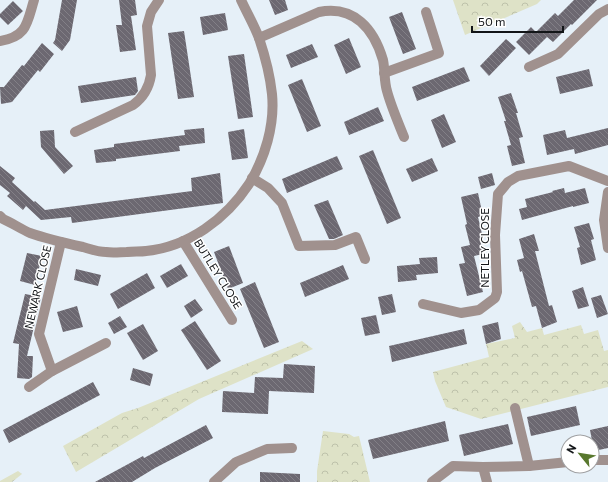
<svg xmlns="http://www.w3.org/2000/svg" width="608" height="482" font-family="Commissioner,sans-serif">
<defs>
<pattern id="forest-crowns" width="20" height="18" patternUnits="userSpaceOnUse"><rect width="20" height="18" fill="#dee2c7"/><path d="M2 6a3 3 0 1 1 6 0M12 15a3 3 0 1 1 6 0" fill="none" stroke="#bdc1aa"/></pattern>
<pattern id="building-back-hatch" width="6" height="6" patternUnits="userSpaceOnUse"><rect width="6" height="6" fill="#6c6871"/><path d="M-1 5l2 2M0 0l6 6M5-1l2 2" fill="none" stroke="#838087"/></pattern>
</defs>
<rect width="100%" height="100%" fill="#e6f0f8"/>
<g fill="url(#forest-crowns)">
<polygon points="453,0 541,0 537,4 465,35"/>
<polygon points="520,322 527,332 542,328 544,335 581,325 584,334 598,330 604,351 608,350 608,387 481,419 446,407 435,381 433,372 489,357 486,344 515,338 512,326"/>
<polygon points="302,341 313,349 199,399 76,472 63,446 122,413 138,408"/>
<polygon points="323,431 349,434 354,437 359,436 370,482 317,482 317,471"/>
<polygon points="18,471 22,474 12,482 0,482 0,481"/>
</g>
<g fill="url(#building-back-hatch)">
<polygon points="62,0 77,0 70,40 62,51 53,43 55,40"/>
<polygon points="119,0 135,0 137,15 131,16 136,50 120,52 116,25 122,25"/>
<polygon points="269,0 285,0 288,10 275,15"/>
<polygon points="574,0 597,0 572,25 571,24 553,42 547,37 529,55 516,42 531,27 536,32 555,13 558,16"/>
<polygon points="13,1 23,11 8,25 0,17 0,14"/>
<polygon points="402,12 416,49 403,54 389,17"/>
<polygon points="225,13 228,30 203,35 200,17"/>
<polygon points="184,31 194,97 178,99 168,33"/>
<polygon points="349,38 361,67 346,74 334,45"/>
<polygon points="506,39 516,48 489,76 480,66"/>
<polygon points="42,43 54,54 40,72 38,70 12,102 1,104 0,87 4,87 22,65 24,66"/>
<polygon points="312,44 318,57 291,68 286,55"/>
<polygon points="244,54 253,117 238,119 228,56"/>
<polygon points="464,67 470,81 417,101 412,87"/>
<polygon points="589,69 593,86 560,94 556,77"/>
<polygon points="136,77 138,91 135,95 81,103 78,86"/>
<polygon points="302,79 321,126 307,132 288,85"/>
<polygon points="511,93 518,113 516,113 523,137 519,138 525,163 512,166 507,146 511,145 504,121 506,121 498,97"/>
<polygon points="378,107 384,121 349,135 344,122"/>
<polygon points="444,114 456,142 442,148 431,120"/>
<polygon points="204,128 205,143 179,146 180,151 116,159 116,161 96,163 94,150 114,147 114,144 185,135 184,130"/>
<polygon points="608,128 608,145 575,154 574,149 547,155 543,135 565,130 567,138"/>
<polygon points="244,129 248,158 232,160 228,132"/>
<polygon points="54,130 55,147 73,166 64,174 41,147 40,131"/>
<polygon points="373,150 401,218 387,224 359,156"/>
<polygon points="337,156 343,169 287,193 282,179"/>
<polygon points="432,158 438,171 412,182 406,169"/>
<polygon points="0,166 15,178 12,182 34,202 35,201 45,210 192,191 191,178 220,173 223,203 72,223 71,217 41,220 26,206 23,210 7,196 10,193 0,185"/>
<polygon points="492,173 495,185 481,189 478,177"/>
<polygon points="564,188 565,193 585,188 589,203 573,207 573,206 522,220 519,209 527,207 525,199 553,192 552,191"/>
<polygon points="478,193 483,216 478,217 483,238 480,239 483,254 474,256 483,292 467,296 459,264 465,263 461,247 470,245 465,225 467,224 461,197"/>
<polygon points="328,200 343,235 334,239 329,239 314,205"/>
<polygon points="589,223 594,239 591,240 596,260 581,265 577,248 580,247 574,227"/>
<polygon points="534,234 539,251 535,251 549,306 552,305 557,322 542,328 536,306 532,307 522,271 520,272 517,260 524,258 519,239"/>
<polygon points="229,246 243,283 228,289 214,252"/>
<polygon points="27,253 42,256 35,285 20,281"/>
<polygon points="437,257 438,273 416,275 417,280 398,282 397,266 420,264 419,258"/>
<polygon points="181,264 188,276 167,288 160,276"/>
<polygon points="343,265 349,279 305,297 300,283"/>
<polygon points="76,269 101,275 98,286 74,280"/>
<polygon points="147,273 155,288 118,309 110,294"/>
<polygon points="255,282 279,342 264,348 240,289"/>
<polygon points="583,287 589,306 578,309 572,291"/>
<polygon points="25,294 41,297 27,356 33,356 32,377 29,379 17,378 19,344 13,343"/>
<polygon points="392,294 396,312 382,315 378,297"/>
<polygon points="601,295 608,314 597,318 591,298"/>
<polygon points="195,299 203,310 191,318 184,306"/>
<polygon points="77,306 83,327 63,332 57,312"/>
<polygon points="376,315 380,333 365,336 361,318"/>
<polygon points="120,316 127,327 114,334 108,323"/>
<polygon points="195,321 221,361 207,370 181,330"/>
<polygon points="498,322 501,339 486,344 482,326"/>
<polygon points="143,324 158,351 143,360 127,333"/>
<polygon points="464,329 467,344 392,362 389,346"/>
<polygon points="284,364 315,366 314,393 269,391 268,414 222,412 223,391 254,393 255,377 283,378"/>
<polygon points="133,368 153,374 150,386 130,380"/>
<polygon points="93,382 100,395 9,443 3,430"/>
<polygon points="576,406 580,425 531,436 527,417"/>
<polygon points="445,421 449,441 373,459 368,440"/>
<polygon points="508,424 513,444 464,456 459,435"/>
<polygon points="206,425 213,438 155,468 132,482 95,482 143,456 144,458"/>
<polygon points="608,426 608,448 594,451 590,430"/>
<polygon points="260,472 300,474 300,482 260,482"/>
</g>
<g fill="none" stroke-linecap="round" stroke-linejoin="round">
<g stroke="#a0918e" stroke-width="10">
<path d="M259 38 319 12C354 5 374 29 383 60 385 70 384 81 387 91 391 106 398 122 404 137"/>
<path d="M0 41C27 37 27 23 34 0"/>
<polyline points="529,67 558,54 599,14 608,9"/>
<polyline points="384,73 439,53 426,12"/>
<path d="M75 132 133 105C144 97 149 88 151 75L147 26 151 12 159 0"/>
<polyline points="252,178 268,188 282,203 299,246 335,245 356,237 365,259"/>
<polyline points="608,192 604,220 608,248"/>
<path d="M0 216 3 219C12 223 21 229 30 233 47 239 65 243 83 247 90 249 98 252 106 252 113 253 121 252 127 252 133 251 140 252 146 251 188 247 226 219 249 184 265 158 275 125 272 94 270 75 265 56 259 38 254 25 247 13 241 0"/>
<polyline points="183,241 232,320"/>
<polyline points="61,242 39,334 52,371 106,343"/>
<polyline points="423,304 461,313 479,310 495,298 497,292 495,235 498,194 508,182 518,176 569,166 608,181"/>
<polyline points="29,387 52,371"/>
<polyline points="515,408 529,466"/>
<polyline points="592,460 608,460"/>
<polyline points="483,467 487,482"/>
<polyline points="214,482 236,462 267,449 292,448"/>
<polyline points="432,482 453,466 483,467 529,466 568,462"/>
</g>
</g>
<g text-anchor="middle" stroke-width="3" stroke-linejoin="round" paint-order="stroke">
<g font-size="11" fill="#121518" stroke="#fff">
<text transform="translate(485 248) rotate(-90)" y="4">NETLEY CLOSE</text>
<text transform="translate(218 274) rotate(58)" y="4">BUTLEY CLOSE</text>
<text transform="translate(38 287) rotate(-77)" y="4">NEWARK CLOSE</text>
</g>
</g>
<g transform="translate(580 454) rotate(300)"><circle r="19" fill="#ffffff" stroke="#a0a1a3"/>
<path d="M0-3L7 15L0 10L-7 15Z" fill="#59782e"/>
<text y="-6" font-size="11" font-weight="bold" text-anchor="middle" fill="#121518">N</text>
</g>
<path d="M472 26v6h91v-6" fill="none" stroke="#121518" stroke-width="2"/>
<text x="478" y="26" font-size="12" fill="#121518" stroke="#ffffff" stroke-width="3" paint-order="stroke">50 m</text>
</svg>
